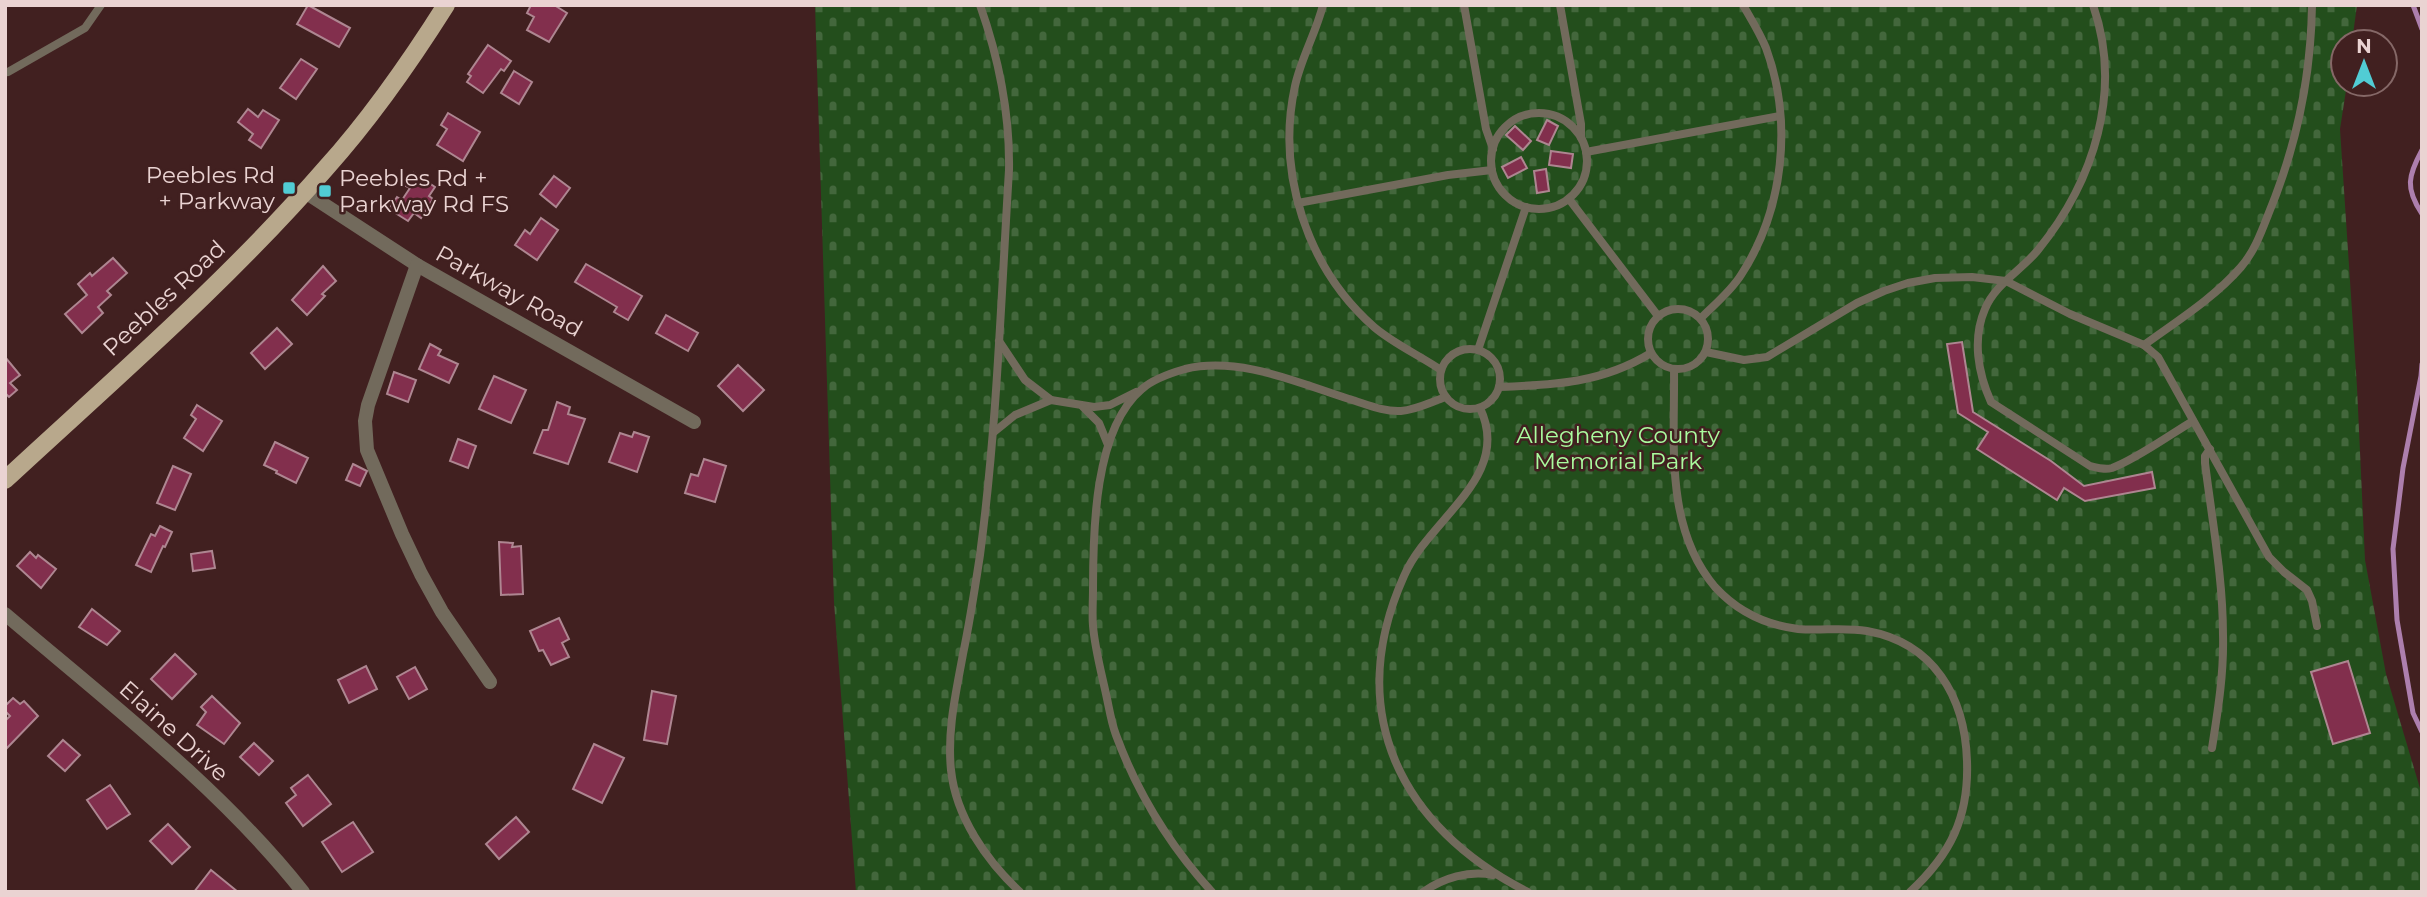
<svg xmlns="http://www.w3.org/2000/svg" width="2427" height="897" font-family="Montserrat,sans-serif">
<defs>
<pattern id="cemetery-stones" width="16" height="16" patternUnits="userSpaceOnUse" patternTransform="scale(1.75)"><rect width="16" height="16" fill="#234e1c"/><path d="M2 7V4a2 2 0 0 1 4 0v3zM10 15v-3a2 2 0 0 1 4 0v3z" fill="#43673c"/></pattern>
</defs>
<rect width="100%" height="100%" fill="#412020"/>
<polygon fill="url(#cemetery-stones)" points="815,5 2357,5 2352,42 2343,42 2343,84 2347,84 2340,129 2357,387 2365,560 2386,674 2422,795 2422,892 856,892 834,602"/>
<g fill="none" stroke-linecap="round" stroke-linejoin="round">
<g stroke="#ad7fad" stroke-width="5">
<polyline points="2413,5 2422,29"/>
<path d="M2422 150C2408 176 2405 188 2422 214"/>
<polyline points="2422,364 2421,376 2403,468 2393,549 2397,620 2413,713 2422,732"/>
</g>
</g>
<g fill="#822f4d" stroke="#ae8691" stroke-width="2">
<polygon points="308,5 350,28 339,47 297,24"/>
<polygon points="531,5 554,5 567,13 549,42 527,30 534,17 527,13"/>
<polygon points="488,45 511,61 504,71 501,69 483,93 467,82 471,76 468,74"/>
<polygon points="301,59 317,69 296,99 280,88"/>
<polygon points="514,71 532,82 519,104 501,93"/>
<polygon points="248,109 258,117 263,110 279,120 261,148 249,140 253,134 238,122"/>
<polygon points="448,113 480,132 463,161 437,145 447,129 441,125"/>
<polygon points="1547,120 1558,126 1549,145 1537,140"/>
<polygon points="1515,126 1531,141 1523,150 1506,135"/>
<polygon points="1551,151 1573,154 1571,168 1549,165"/>
<polygon points="1521,157 1527,168 1508,178 1502,167"/>
<polygon points="1546,169 1549,191 1537,193 1534,171"/>
<polygon points="414,173 435,187 429,196 433,199 421,218 414,213 408,221 389,209 397,197 402,200 410,188 406,186"/>
<polygon points="554,176 570,188 556,207 540,194"/>
<polygon points="541,218 558,230 537,260 515,245 525,230 530,234"/>
<polygon points="113,258 127,273 107,291 111,295 98,307 103,313 82,333 65,314 87,295 78,284 90,273 92,276"/>
<polygon points="586,264 642,296 628,320 614,312 617,307 575,282"/>
<polygon points="323,266 336,281 322,294 325,296 307,315 292,300"/>
<polygon points="666,315 698,333 688,351 656,333"/>
<polygon points="277,328 292,344 265,369 251,353"/>
<polygon points="1962,342 1973,412 2051,461 2084,486 2152,472 2155,488 2085,501 2064,488 2057,500 1977,449 1988,432 1958,413 1947,344"/>
<polygon points="430,344 441,350 438,355 458,364 449,383 419,369"/>
<polygon points="5,357 20,375 10,383 17,390 9,397 5,393"/>
<polygon points="738,365 764,390 743,411 718,386"/>
<polygon points="394,372 416,380 408,402 387,394"/>
<polygon points="494,376 526,390 511,423 479,409"/>
<polygon points="557,402 570,407 568,414 585,419 568,464 534,453 543,430 548,430"/>
<polygon points="197,405 222,421 203,451 184,438 196,419 191,415"/>
<polygon points="634,432 649,437 637,472 609,462 620,433 632,437"/>
<polygon points="458,439 476,446 468,468 450,461"/>
<polygon points="275,442 308,458 296,483 276,473 277,471 264,465"/>
<polygon points="704,459 726,466 715,502 685,493 691,474 698,476"/>
<polygon points="353,464 367,471 360,486 346,480"/>
<polygon points="173,466 191,474 175,510 157,503"/>
<polygon points="160,526 172,532 165,547 163,546 151,572 136,565 151,534 155,536"/>
<polygon points="499,542 513,543 512,547 521,546 523,594 501,595"/>
<polygon points="212,551 215,568 193,571 191,554"/>
<polygon points="30,552 36,558 38,555 56,569 41,588 17,566"/>
<polygon points="92,609 120,631 107,645 79,627"/>
<polygon points="559,618 569,639 562,643 569,657 551,665 543,650 539,651 530,631"/>
<polygon points="175,654 196,674 172,699 151,679"/>
<polygon points="2348,661 2370,733 2333,744 2311,672"/>
<polygon points="366,666 377,689 349,703 338,680"/>
<polygon points="415,667 427,689 409,699 397,677"/>
<polygon points="652,691 676,696 667,744 644,740"/>
<polygon points="212,696 240,723 224,744 197,725 206,712 201,707"/>
<polygon points="13,698 20,704 24,701 38,716 7,748 5,746 5,721 10,716 5,711 5,706"/>
<polygon points="63,740 80,755 65,771 48,756"/>
<polygon points="254,743 273,761 259,775 240,757"/>
<polygon points="594,744 624,758 602,803 573,789"/>
<polygon points="308,775 331,804 303,826 286,803 296,795 291,788"/>
<polygon points="110,785 130,814 107,829 87,800"/>
<polygon points="516,817 529,832 499,859 486,844"/>
<polygon points="353,822 373,852 342,872 322,842"/>
<polygon points="168,824 190,847 172,864 150,841"/>
<polygon points="211,870 238,892 194,892"/>
</g>
<g fill="none" stroke-linecap="round" stroke-linejoin="round">
<g stroke="#726a5c" stroke-width="8">
<path d="M980 5C999 59 1010 113 1009 170 1001 298 997 427 980 555 975 588 970 621 963 654 956 693 947 730 951 770 956 817 986 860 1020 892"/>
<path d="M1323 5C1316 33 1301 58 1295 86 1276 173 1307 268 1374 327 1394 344 1419 355 1441 370"/>
<polyline points="1464,5 1486,129 1493,149"/>
<polyline points="1560,5 1581,124 1581,137"/>
<path d="M2093 5C2123 91 2094 181 2038 250 2022 270 1995 284 1985 309 1972 339 1978 373 1991 402L2090 466C2098 468 2105 470 2112 468 2135 460 2171 434 2193 421"/>
<polyline points="8,72 85,28 101,5"/>
<circle cx="1539" cy="161" r="48"/>
<polyline points="1586,152 1780,116"/>
<polyline points="1569,199 1658,316"/>
<polyline points="1298,203 1448,175 1492,170"/>
<circle cx="1678" cy="339" r="30"/>
<path d="M1701 318C1715 304 1731 291 1741 275 1784 209 1793 122 1766 48 1760 33 1751 19 1743 5"/>
<polyline points="999,341 1025,380 1051,400 1094,407 1110,405 1136,392"/>
<path d="M2144 345C2177 321 2214 298 2241 267 2254 252 2261 233 2268 215 2296 148 2311 77 2312 5"/>
<circle cx="1470" cy="379" r="30"/>
<polyline points="1478,350 1526,207"/>
<polyline points="1706,352 1744,360 1767,357 1857,303 1884,291 1908,283 1935,278 1972,277 2006,281 2070,314 2144,345 2158,357 2269,557 2284,572 2307,590 2312,601 2317,626"/>
<path d="M1674 369C1675 442 1664 527 1715 587 1737 611 1766 625 1798 629 1821 631 1844 627 1867 631 1934 643 1965 697 1967 761 1969 817 1951 854 1910 892"/>
<path d="M1499 387C1555 385 1602 383 1651 353"/>
<polyline points="1083,407 1099,423 1108,445"/>
<path d="M1480 408C1513 477 1429 518 1404 576 1343 712 1400 827 1528 892"/>
<polyline points="994,432 1015,415 1051,400"/>
<path d="M2210 449 2205 456V463C2212 520 2223 578 2223 635 2224 673 2218 710 2212 748"/>
<path d="M1212 892C1171 847 1137 792 1116 735 1111 722 1109 707 1106 694 1101 671 1095 649 1093 626 1092 614 1093 602 1093 589 1093 532 1094 429 1142 389 1153 379 1171 373 1185 369 1240 356 1298 383 1349 399 1366 404 1383 412 1401 411 1416 410 1431 402 1446 397"/>
<path d="M1423 892C1443 878 1469 870 1493 875"/>
</g>
<g stroke="#726a5c" stroke-width="14">
<polyline points="305,192 417,265 694,422"/>
<polyline points="417,265 368,405 365,421 367,450 402,534 421,574 442,612 490,682"/>
<path d="M5 614C105 699 222 789 303 892"/>
</g>
<path stroke="#b8a88c" stroke-width="18" d="M5 480C114 379 228 281 326 168 371 118 410 62 446 5"/>
</g>
<g fill="#51ccd4" stroke="#412020" stroke-width="2.5">
<rect x="282" y="181" width="14" height="14" rx="3.5"/>
<rect x="318" y="184" width="14" height="14" rx="3.5"/>
</g>
<g text-anchor="middle" stroke-width="5" stroke-linejoin="round" paint-order="stroke">
<g font-size="23" fill="#ead3d2" stroke="#412020" text-anchor="end">
<text x="275" y="183">Peebles Rd<tspan x="275" dy="26">+ Parkway</tspan></text>
<text x="339" y="186" text-anchor="start">Peebles Rd +<tspan x="339" dy="26">Parkway Rd FS</tspan></text>
</g>
<g font-size="23" fill="#ead3d2" stroke="#412020">
<text transform="translate(509 291) rotate(29)" y="8">Parkway Road</text>
<text transform="translate(164 298) rotate(-43)" y="8">Peebles Road</text>
<text transform="translate(174 731) rotate(42)" y="8">Elaine Drive</text>
</g>
<g font-size="23" fill="#aafc9e" stroke="#412020">
<text x="1618" y="443">Allegheny County<tspan x="1618" dy="26">Memorial Park</tspan></text>
</g>
</g>
<rect width="2427" height="897" fill="none" stroke="#ead3d2" stroke-width="14"/>
<g transform="translate(2364 63)"><circle r="33" fill="#412020" stroke="#856867" stroke-width="2"/>
<path d="M0-5L12 26L0 18L-12 26Z" fill="#51ccd4"/>
<text y="-10" font-size="19" font-weight="bold" text-anchor="middle" fill="#ead3d2">N</text>
</g>
</svg>
